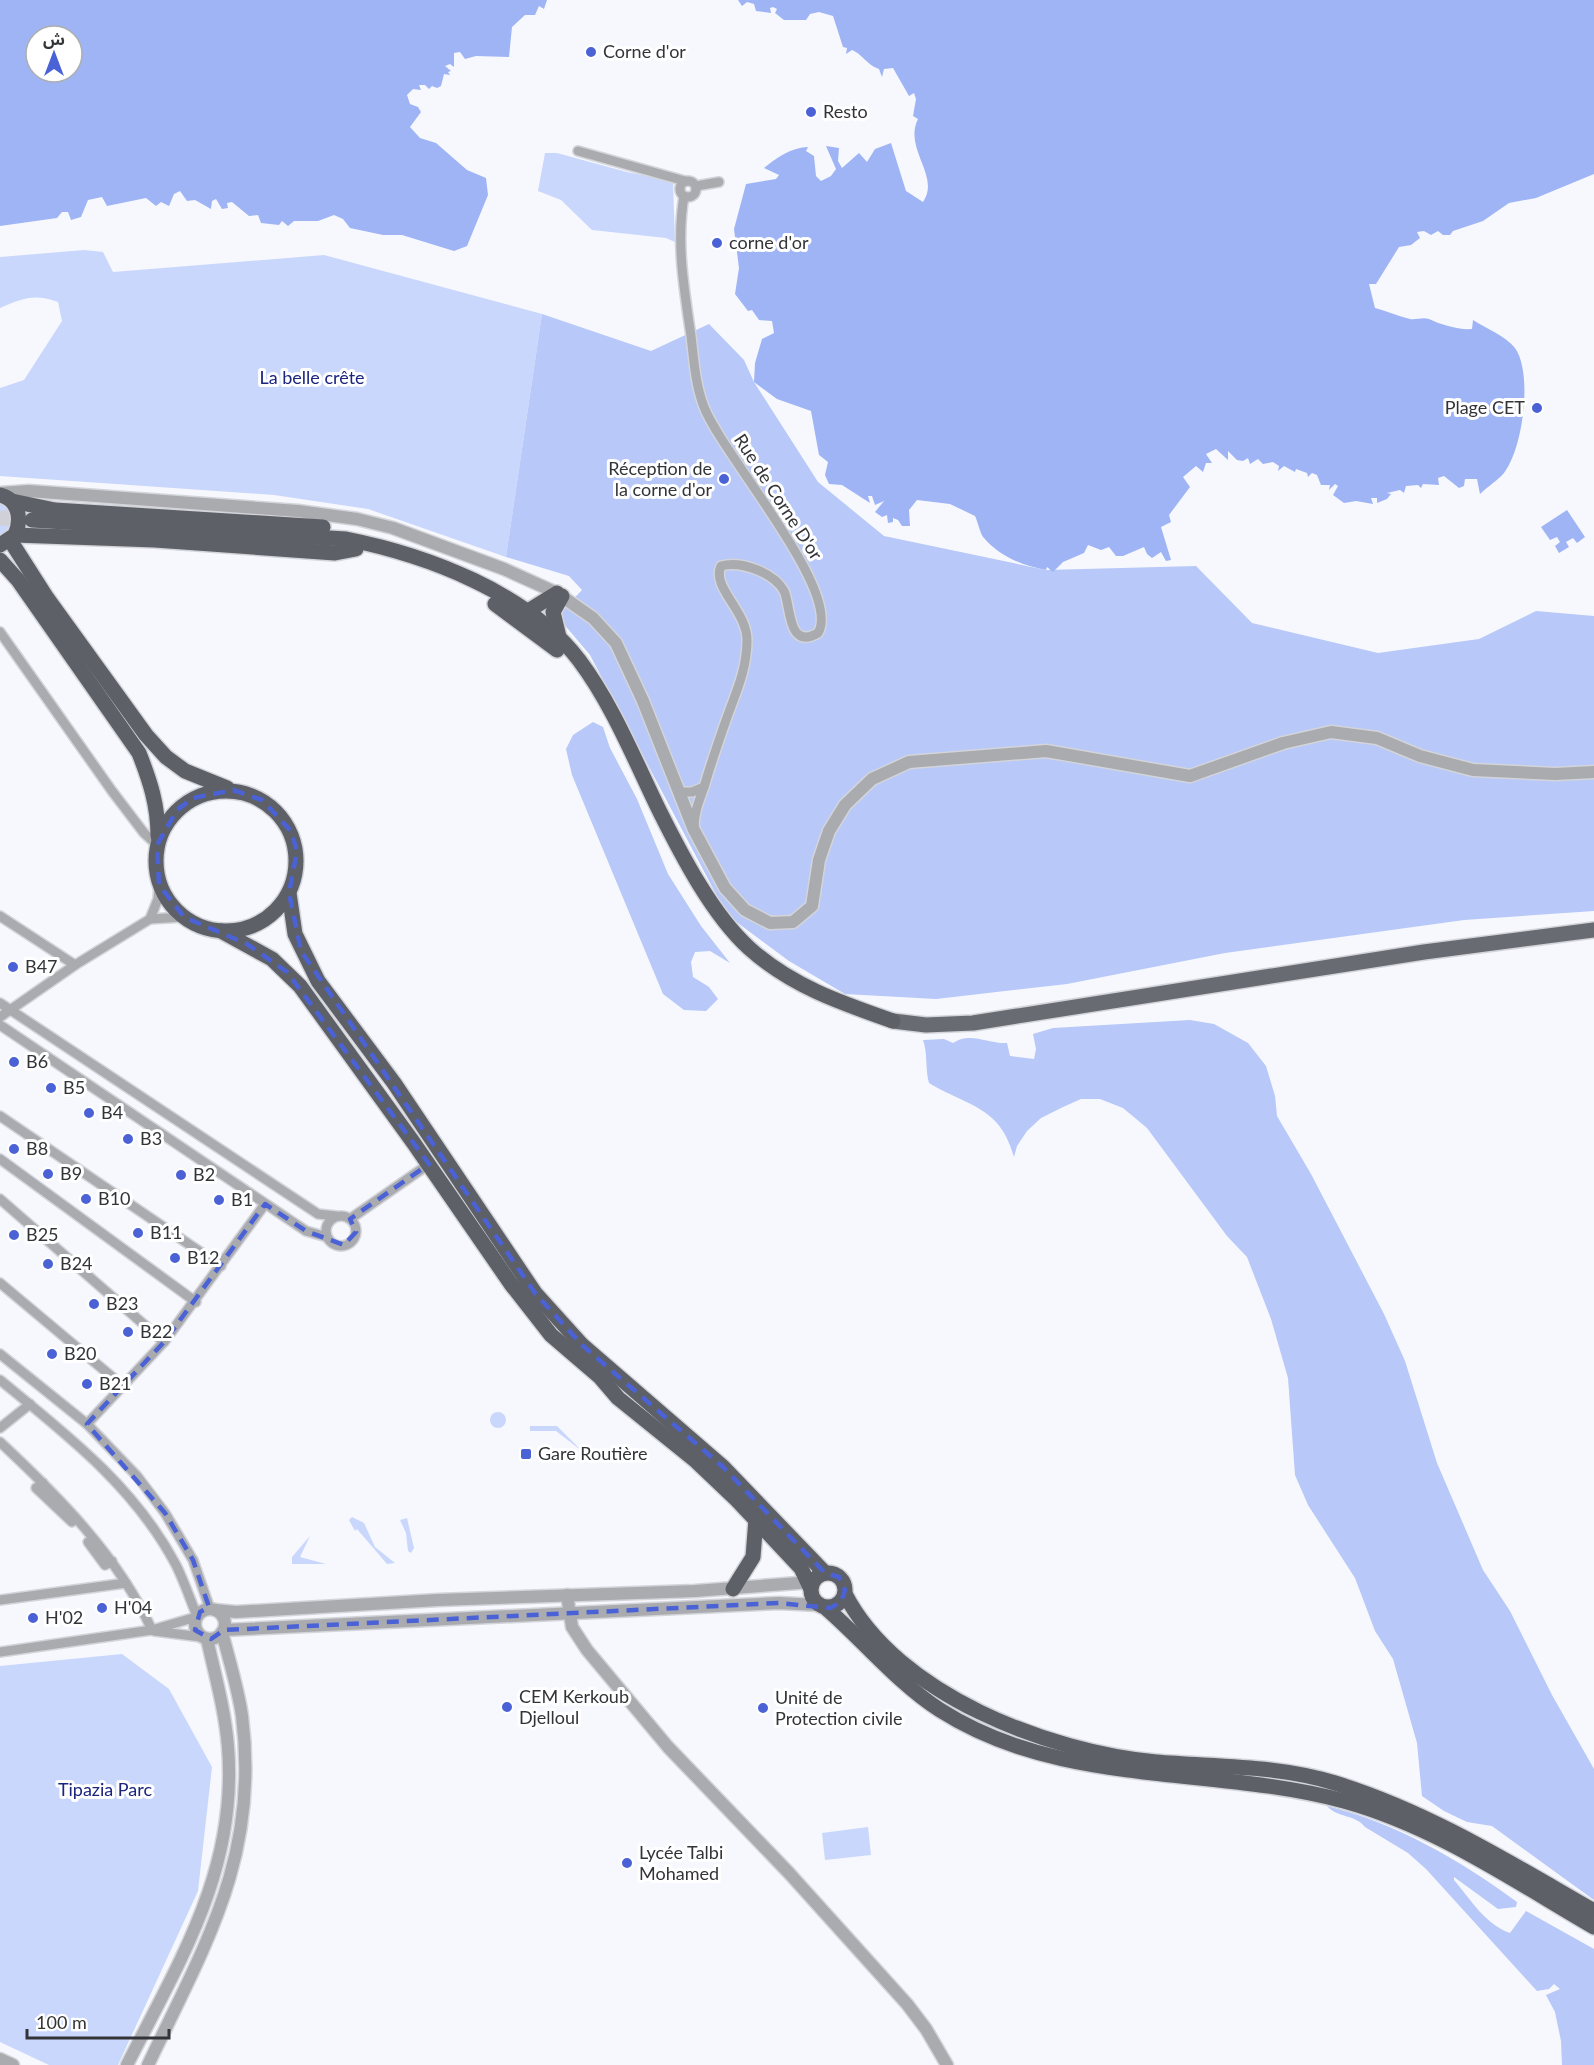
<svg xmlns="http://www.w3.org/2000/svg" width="1594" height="2065" font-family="Lato,'Noto Sans Arabic',sans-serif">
<rect width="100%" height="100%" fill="#f6f8fe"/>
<g fill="#cad7fc">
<polygon points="545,153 557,153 627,172 673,181 675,242 666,238 592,230 561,200 538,191"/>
<path d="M84 250 103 252 113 272 324 255 542 314 506 557 368 509 274 495 0 476V388L24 380 62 321 58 302C33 293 22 299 0 308V257Z"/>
<path d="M0 503C15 512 13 527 0 537Z"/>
<circle cx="498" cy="1420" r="8"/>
<polygon points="530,1426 557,1426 582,1451 556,1431 530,1431"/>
<polygon points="352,1517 364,1523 375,1547 395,1563 387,1564 357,1529 355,1531 349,1520"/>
<polygon points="407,1518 414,1548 411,1553 408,1551 406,1533 400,1520"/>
<polygon points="310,1536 300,1557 326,1564 292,1564 292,1557"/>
<polygon points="122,1654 169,1689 212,1767 198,1891 118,2065 49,2065 0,2042 0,1666"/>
<polygon points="868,1827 871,1855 825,1860 822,1833"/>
</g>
<g fill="#b7c8f9">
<polygon points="542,314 651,351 709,324 744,360 754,382 818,482 884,536 1046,570 1196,566 1252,623 1378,653 1479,639 1536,611 1594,616 1594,911 1464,920 1225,953 1067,984 936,999 845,994 789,961 727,915 590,655 557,616 582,590 569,576 506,557"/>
<polygon points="593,722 603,727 610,748 637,799 668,874 701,926 730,963 710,951 695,952 691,962 693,977 709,987 718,999 706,1011 684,1010 663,994 572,775 566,749 573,735"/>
<path d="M1190 1020 1214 1024 1248 1043 1266 1066 1275 1096 1277 1116 1311 1174 1384 1314 1405 1361 1437 1463 1483 1570 1510 1611 1552 1695 1594 1769V1900L1492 1826 1467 1822 1444 1811 1422 1796 1417 1743 1393 1659 1375 1631 1355 1578 1308 1505 1295 1475 1288 1378 1271 1319 1247 1257 1227 1236 1147 1128 1123 1108 1100 1099H1081L1063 1107 1041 1118 1027 1131 1017 1146 1014 1157C1000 1106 969 1107 929 1083 925 1069 928 1054 923 1040L944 1039 953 1043C970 1031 988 1044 1007 1043L1010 1056 1034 1059 1036 1049 1033 1034 1053 1028Z"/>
<path d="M1327 1806C1396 1823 1460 1860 1517 1902L1516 1907 1498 1909 1454 1877V1880C1471 1900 1485 1924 1510 1933L1526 1911 1594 1949V2065H1562L1561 2041 1555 2012 1546 1995 1560 1989 1554 1984 1549 1989 1537 1991 1426 1869 1408 1853 1365 1827C1355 1814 1337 1818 1327 1806Z"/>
</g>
<g fill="#9fb4f4" fill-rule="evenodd">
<path d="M0 0H547L544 9 539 6 535 15H525L512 27 509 57 476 56 465 59 460 52 454 53V67L450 64 445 66 451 71 448 72 450 75 444 74 441 86 437 88 432 86 429 89 425 85H419L421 90 413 89 407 95 410 104 418 107 421 112 410 127 420 138 436 143 467 170 486 178 488 195 467 246 454 251 402 235H383L350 228 343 219 334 215 318 221H294L288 226 282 221 279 225 261 223 258 215 249 216 232 202 227 203 228 208 222 209 216 199 212 201 211 209 195 200 187 201 180 191 174 194 169 206 161 202 156 206 146 198 107 206 102 197 88 200 81 217 71 220 68 212H62L57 218 0 226ZM36 36H72V72H36Z"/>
<path d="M738 0H1594V174L1536 198 1509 203 1483 221 1453 231 1450 235H1443L1438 231 1431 235 1424 231 1417 232 1420 238 1411 245 1399 247 1376 284H1369L1375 308C1386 311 1398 316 1410 319 1416 320 1423 317 1429 319 1442 325 1458 330 1472 329L1473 320C1485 328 1506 336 1515 348 1533 373 1523 449 1504 473 1498 480 1487 487 1480 494L1477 479H1465L1464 486 1459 488 1444 476 1438 478 1439 485 1423 484 1421 488 1418 485 1406 486 1404 493 1400 490 1387 493 1391 494 1387 499 1377 503V498H1371L1373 504 1356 501 1344 503 1333 495 1338 486 1335 484 1329 490 1330 485H1321L1317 475 1312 473 1308 477 1307 473 1296 469 1295 472 1284 466 1278 471 1279 466 1273 462 1263 464 1258 459 1250 464 1248 458 1243 461 1237 460 1228 451V460L1216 449 1206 454 1212 463H1206L1203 472 1196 466 1183 477 1190 487 1169 515 1171 522 1161 527 1171 560 1166 561 1161 552 1152 558 1147 554 1144 547 1123 556H1116L1109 547 1101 550 1088 545 1084 553 1063 562 1053 572 1047 567 1046 570C1022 566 998 555 984 538 980 534 978 522 975 516L950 504 917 500 909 510 910 526H902L898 520 893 518V522L888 523 887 515 882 517 875 512 884 501 875 505 872 496H868L870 503 842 485 829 484 825 475 828 462 819 455 811 411 777 399 754 382 755 363 762 339 774 333 772 321 759 320 752 310 748 311 735 294 739 268 734 229 746 184 776 179 779 175 764 168C776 158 792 147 808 147L806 151 814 156 816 176 821 181 831 176 836 169 826 146 839 148 838 161 842 168 859 153 867 162 875 149 891 143 906 191 923 202C941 176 903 149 918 119L913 116 916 99 914 93 909 96 893 68 884 69 882 77 879 69C867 65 862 54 852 50L846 54 847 48 843 47 833 16 819 12 810 14 806 20H784L775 13 777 9 773 7 770 8 771 13 756 11 754 4 747 2 742 6Z"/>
<polygon points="1567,510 1585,537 1577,543 1573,538 1566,542 1569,547 1559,553 1555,546 1560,542 1557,537 1550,540 1541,527"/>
</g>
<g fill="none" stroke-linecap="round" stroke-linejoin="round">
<polyline stroke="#cfd1d6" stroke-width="15" stroke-dasharray="15 8" stroke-linecap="butt" points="0,518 29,519"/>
<g stroke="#d3d5da" stroke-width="12">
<g id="minor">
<polyline points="578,151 685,181"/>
<circle cx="688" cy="189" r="8"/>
<polyline points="696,186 719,182"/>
<path d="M684 196C676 243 684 288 691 336 694 360 695 384 704 407 722 454 843 592 818 633 787 651 791 605 784 591 774 573 741 560 721 566 711 587 747 611 747 640 747 671 735 694 725 723 718 743 711 763 705 784 700 799 694 811 694 828"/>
<polyline points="0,632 112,791 144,833 157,845"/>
<polyline points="678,792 692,792 704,787"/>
<polyline points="0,916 75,965"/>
<polyline points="150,919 158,899 159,885"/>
<polyline points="0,1003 318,1214 336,1216"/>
<polyline points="0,1017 75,965 150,919 184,917"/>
<polyline points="0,1025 306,1231 327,1237"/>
<polyline points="0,1116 221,1266"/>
<polyline points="0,1159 196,1302"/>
<polyline points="0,1199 164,1342"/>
<circle cx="341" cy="1231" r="15"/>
<polyline points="350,1219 429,1164"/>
<polyline points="0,1283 123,1386"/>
<polyline points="0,1354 87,1424 137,1476 165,1513 193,1560 210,1609"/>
<path d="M0 1380C66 1434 135 1487 176 1565 184 1581 190 1599 197 1616"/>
<polyline points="87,1424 164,1342 265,1204"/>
<polyline points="0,1428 30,1404"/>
<path d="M0 1442C59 1497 118 1556 152 1630"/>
<polyline points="43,1483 36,1488 72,1522"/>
<polyline points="88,1542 105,1565 112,1561"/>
<polyline points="0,1600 126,1583"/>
<polyline points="154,1631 201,1637"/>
<polyline points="0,1652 152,1630 196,1617"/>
</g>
</g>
<g stroke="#d3d5da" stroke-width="15">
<g id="tertiary">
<polyline points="0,493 29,491 298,511 357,519 393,528 504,569 557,593 593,618 616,643 643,701 694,830 725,888 745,910 770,923 793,922 812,906 819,860 829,831 845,805 872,779 909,762 1046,751 1190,776 1283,743 1331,732 1377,738 1420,756 1473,770 1555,774 1594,772"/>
<polyline points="567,1595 572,1627 587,1650 668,1747 789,1873 907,2004 926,2029 947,2065"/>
<circle cx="210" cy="1624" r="15"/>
<polyline points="215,1610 236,1612 438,1600 695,1591 812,1582"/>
<polyline points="224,1630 779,1603 818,1605"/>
<polyline points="0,2059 13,2065"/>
<path d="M127 2065C180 1960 238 1869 228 1747 225 1710 215 1675 207 1639"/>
<path d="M148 2065C205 1945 260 1856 242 1716 238 1688 229 1660 222 1632"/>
</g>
</g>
<g stroke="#d3d5da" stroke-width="18">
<polyline id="primary" points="893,1021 926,1025 973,1023 1424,952 1594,930"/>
</g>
<g stroke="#d3d5da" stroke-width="18">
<g id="trunk">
<path d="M0 495C19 500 22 519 15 535L0 545"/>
<polyline points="12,501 55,510 323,527"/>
<path d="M32 520 346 539C427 555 528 593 579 660 613 705 635 761 660 812 682 856 712 914 749 948 791 986 841 1003 893 1021"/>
<polyline points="15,535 155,540 335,553 356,549"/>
<polyline points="10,540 47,598 146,735 166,757 185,771 227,788"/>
<path d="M0 560 18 580 139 753C150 781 158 805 158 836"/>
<polyline points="495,604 557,650"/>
<polyline points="521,610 528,611 557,593"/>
<polyline points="559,637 553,612 562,596"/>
<circle cx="226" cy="861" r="70"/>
<polyline points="289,893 295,934 318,981 394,1083 535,1293 582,1345 723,1467 825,1573"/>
<polyline points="221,931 272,959 300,986 413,1142 511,1284 551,1335 600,1377 618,1398 696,1461 737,1500 801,1568 810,1587"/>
<circle cx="828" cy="1590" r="17"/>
<polyline points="733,1589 753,1557 756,1519"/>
<path d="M845 1594C897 1695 1049 1752 1156 1762 1216 1767 1278 1765 1335 1783 1429 1812 1510 1863 1594 1911"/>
<path d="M826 1608C865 1642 897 1682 940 1710 1062 1788 1210 1765 1344 1801 1435 1826 1513 1880 1594 1927"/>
</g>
</g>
<use href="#minor" stroke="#aaabaf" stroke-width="9"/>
<use href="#tertiary" stroke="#aaabaf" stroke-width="12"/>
<use href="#primary" stroke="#696b72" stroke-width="15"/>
<use href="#trunk" stroke="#5e6068" stroke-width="15"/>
</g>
<path fill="none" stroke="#4a62d6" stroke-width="4.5" stroke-dasharray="12 8" stroke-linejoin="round" d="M233 790 262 800 291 831 297 851 289 893 301 951 535 1293 582 1345 723 1467 825 1573 839 1577 845 1590 841 1602 830 1608 779 1603 224 1630 211 1639 195 1630 200 1612 209 1607 193 1560 165 1513 87 1424 164 1342 265 1204 306 1231 344 1245 356 1232 350 1219 429 1164 287 972 247 944 184 917 159 885 157 845 177 810 193 798Z"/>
<g fill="#4a62d6" stroke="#fff" stroke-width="2">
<circle cx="591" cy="52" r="6"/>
<circle cx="811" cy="112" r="6"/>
<circle cx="717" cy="243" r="6"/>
<circle cx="1537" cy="408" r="6"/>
<circle cx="724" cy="479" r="6"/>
<circle cx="13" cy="967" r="6"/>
<circle cx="14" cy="1062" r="6"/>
<circle cx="51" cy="1088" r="6"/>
<circle cx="89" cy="1113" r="6"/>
<circle cx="128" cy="1139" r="6"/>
<circle cx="14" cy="1149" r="6"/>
<circle cx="48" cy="1174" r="6"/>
<circle cx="181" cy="1175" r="6"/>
<circle cx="86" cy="1199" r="6"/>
<circle cx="219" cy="1200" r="6"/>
<circle cx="138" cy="1233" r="6"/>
<circle cx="14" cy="1235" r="6"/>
<circle cx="175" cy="1258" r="6"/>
<circle cx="48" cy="1264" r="6"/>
<circle cx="94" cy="1304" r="6"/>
<circle cx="128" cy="1332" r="6"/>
<circle cx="52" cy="1354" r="6"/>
<circle cx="87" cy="1384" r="6"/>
<rect x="520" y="1448" width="12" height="12" rx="3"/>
<circle cx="102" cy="1608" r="6"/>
<circle cx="33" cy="1618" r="6"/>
<circle cx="507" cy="1707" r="6"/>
<circle cx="763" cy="1708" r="6"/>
<circle cx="627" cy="1863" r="6"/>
</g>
<g text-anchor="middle" stroke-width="6" stroke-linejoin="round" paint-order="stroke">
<g font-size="18" fill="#333438" stroke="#fff" text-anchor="start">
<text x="603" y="58">Corne d'or</text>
<text x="823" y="118">Resto</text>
<text x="729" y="249">corne d'or</text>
<text x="1525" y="414" text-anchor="end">Plage CET</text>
<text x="712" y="475" text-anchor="end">Réception de<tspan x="712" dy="21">la corne d'or</tspan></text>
<text x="25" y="973">B47</text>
<text x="26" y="1068">B6</text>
<text x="63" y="1094">B5</text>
<text x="101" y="1119">B4</text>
<text x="140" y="1145">B3</text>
<text x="26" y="1155">B8</text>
<text x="60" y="1180">B9</text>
<text x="193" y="1181">B2</text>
<text x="98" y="1205">B10</text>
<text x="231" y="1206">B1</text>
<text x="150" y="1239">B11</text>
<text x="26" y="1241">B25</text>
<text x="187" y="1264">B12</text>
<text x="60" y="1270">B24</text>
<text x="106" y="1310">B23</text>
<text x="140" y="1338">B22</text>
<text x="64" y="1360">B20</text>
<text x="99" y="1390">B21</text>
<text x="538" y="1460">Gare Routière</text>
<text x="114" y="1614">H'04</text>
<text x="45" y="1624">H'02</text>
<text x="519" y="1703">CEM Kerkoub<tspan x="519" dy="21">Djelloul</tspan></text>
<text x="775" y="1704">Unité de<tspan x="775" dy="21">Protection civile</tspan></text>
<text x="639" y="1859">Lycée Talbi<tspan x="639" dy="21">Mohamed</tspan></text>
</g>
<g font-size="18" fill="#1b257e" stroke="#fff">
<text x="312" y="384">La belle crête</text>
<text x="105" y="1796">Tipazia Parc</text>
</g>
<g font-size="18" fill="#333438" stroke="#fff">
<text transform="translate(778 497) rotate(57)" y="6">Rue de Corne D'or</text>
</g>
</g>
<g transform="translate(54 54)"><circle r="28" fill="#ffffff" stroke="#adaeaf" stroke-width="1.5"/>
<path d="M0-4.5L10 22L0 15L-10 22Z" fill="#4a62d6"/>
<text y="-9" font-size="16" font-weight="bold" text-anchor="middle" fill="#333438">ش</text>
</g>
<path d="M27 2029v9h142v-9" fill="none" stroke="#333438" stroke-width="3"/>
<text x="36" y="2029" font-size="18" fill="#333438" stroke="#ffffff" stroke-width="4.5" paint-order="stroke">100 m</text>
</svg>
